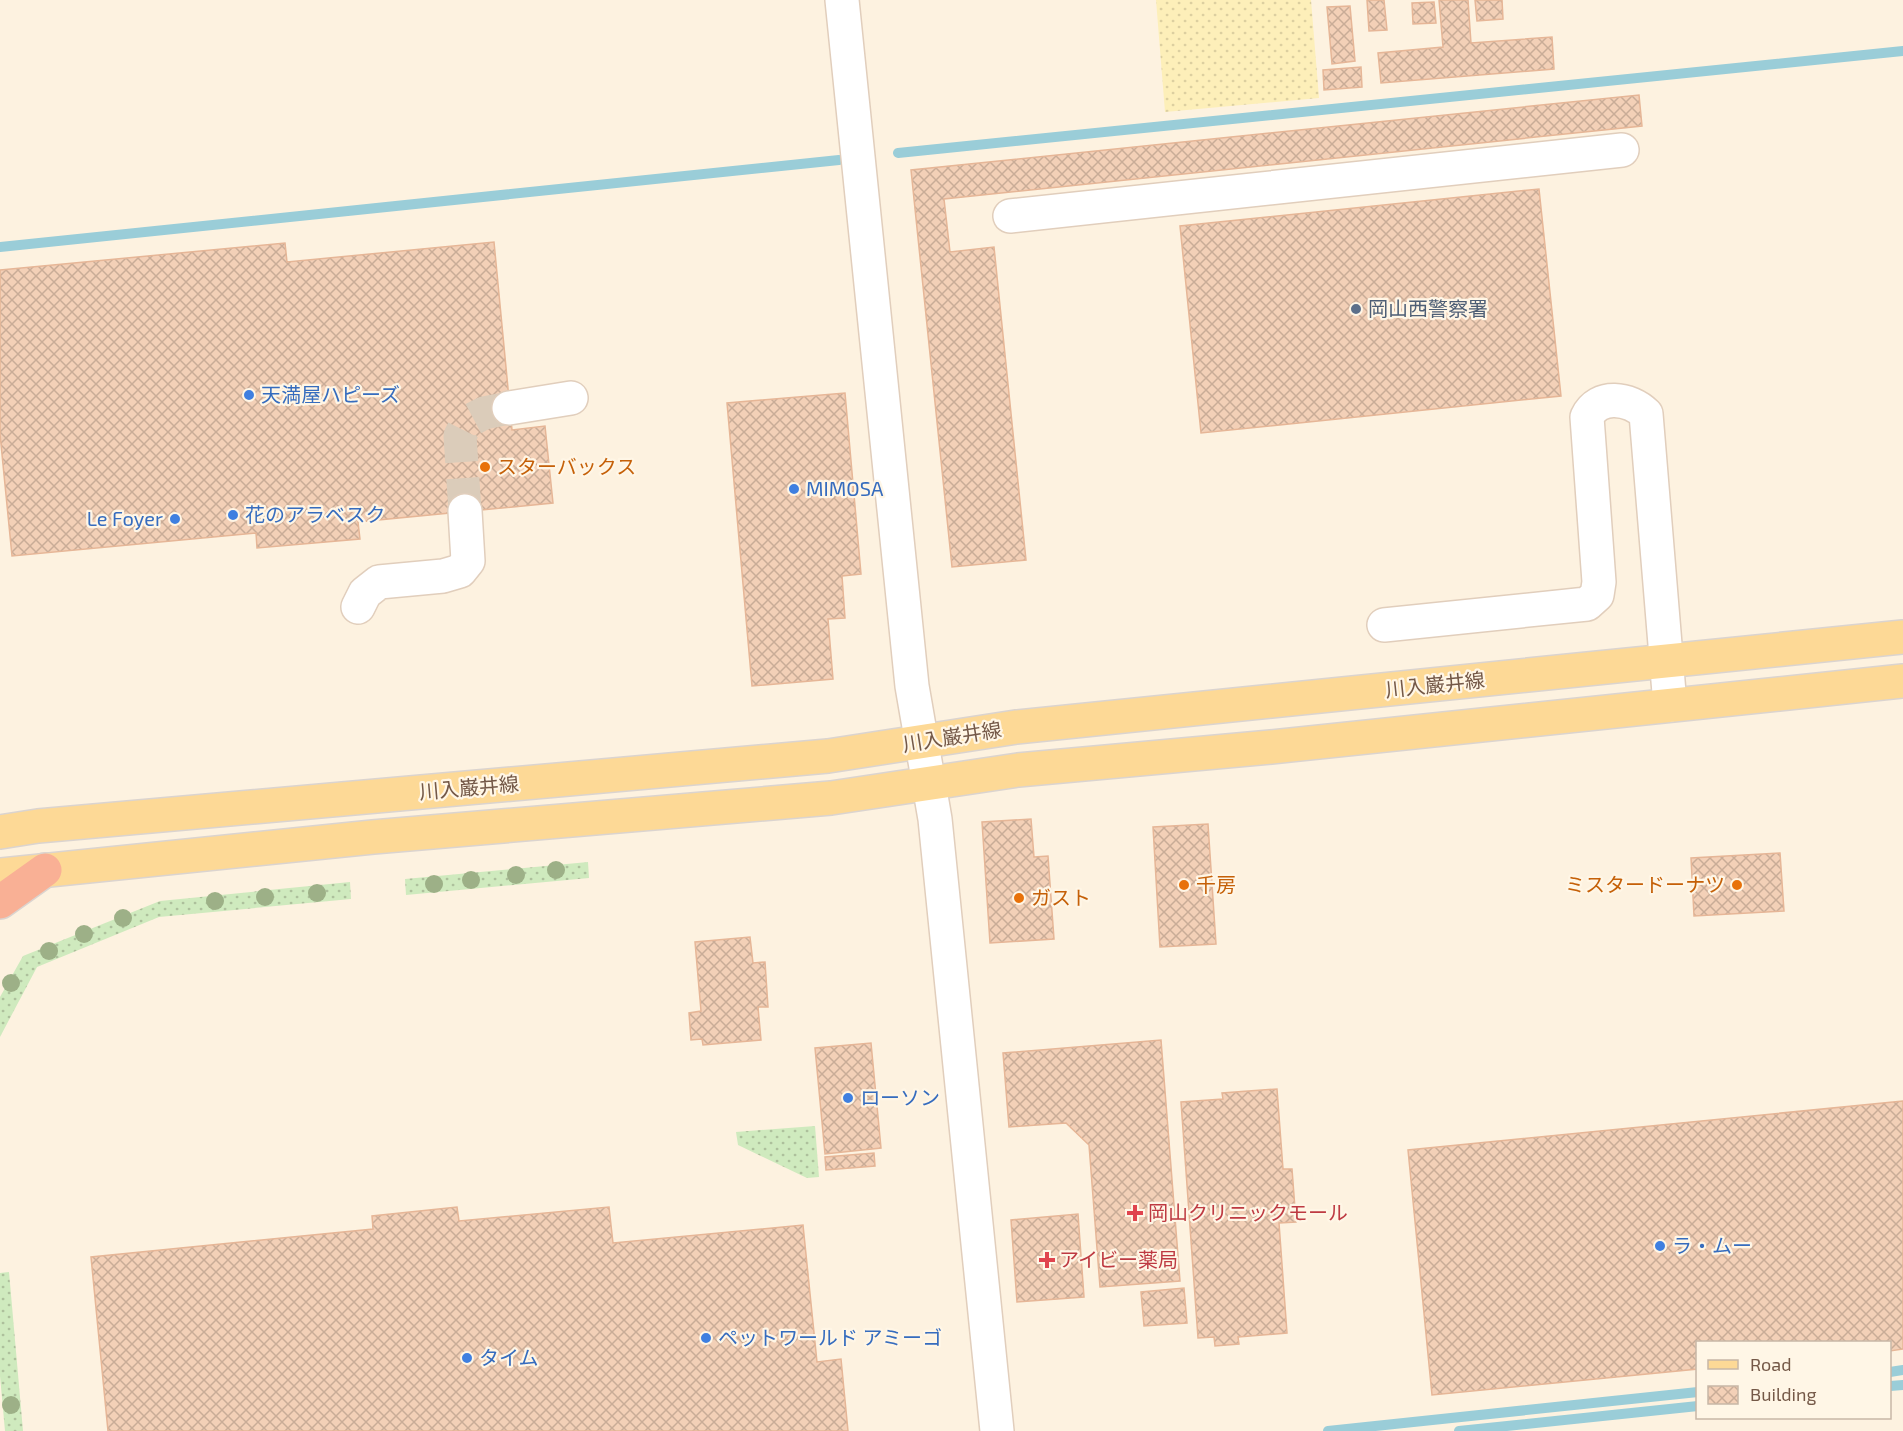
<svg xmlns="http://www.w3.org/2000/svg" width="1903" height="1431" font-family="'Exo 2','Noto Sans JP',sans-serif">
<defs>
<pattern id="grass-dots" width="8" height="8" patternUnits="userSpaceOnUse" patternTransform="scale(1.5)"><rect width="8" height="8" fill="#cfeabe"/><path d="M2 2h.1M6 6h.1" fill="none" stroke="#adc09c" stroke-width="1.8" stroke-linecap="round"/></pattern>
<pattern id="sand-dots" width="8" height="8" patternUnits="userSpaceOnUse" patternTransform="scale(1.5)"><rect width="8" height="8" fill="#fdefb9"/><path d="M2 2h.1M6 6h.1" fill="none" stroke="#dccfa0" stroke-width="1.8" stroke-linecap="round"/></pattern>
<pattern id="building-cross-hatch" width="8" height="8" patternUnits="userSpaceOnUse" patternTransform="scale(1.5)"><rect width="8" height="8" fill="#f3d0b7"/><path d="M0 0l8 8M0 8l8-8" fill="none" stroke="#c9ac97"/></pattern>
</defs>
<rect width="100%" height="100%" fill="#fdf2e0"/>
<g fill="url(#grass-dots)">
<polygon points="588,862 589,878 406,895 405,879"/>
<polygon points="350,882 351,899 159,917 37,967 0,1037 0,997 23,956 160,901"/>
<polygon points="815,1126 819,1177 807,1178 738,1145 736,1132"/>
<polygon points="9,1272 23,1431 5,1431 0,1376 0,1273"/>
</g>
<polygon fill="url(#sand-dots)" points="1156,0 1311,0 1319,98 1165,112"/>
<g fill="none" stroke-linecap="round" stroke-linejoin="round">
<g stroke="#9acdd8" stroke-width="10">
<polyline points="898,153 1903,51"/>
<polyline points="0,247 839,160"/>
<polyline points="1890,1372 1903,1370"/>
<polyline points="1890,1386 1903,1385"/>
<polyline points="1328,1431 1698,1392"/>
<polyline points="1459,1431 1698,1406"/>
</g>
</g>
<g fill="url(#building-cross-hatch)" stroke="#e6b697" stroke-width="1.5">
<polygon points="1367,0 1384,0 1387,30 1369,31"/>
<polygon points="1439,0 1468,0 1471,43 1552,37 1554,69 1381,83 1378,53 1443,47"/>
<polygon points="1475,0 1502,0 1503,19 1477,21"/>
<polygon points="1434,2 1436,23 1413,24 1412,3"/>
<polygon points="1350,6 1355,61 1332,64 1327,7"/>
<polygon points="1361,67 1362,87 1324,90 1323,70"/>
<polygon points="1639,95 1642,126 944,199 950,252 994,247 1026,560 952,567 911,170"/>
<polygon points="1539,189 1561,396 1201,433 1180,226"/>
<polygon points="494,242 512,430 545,426 553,503 358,522 360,539 257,548 256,533 12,556 0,434 0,270 285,243 287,262"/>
<polygon points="845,393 861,574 842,576 845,618 828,619 833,679 752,686 727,403"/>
<polygon points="1031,819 1034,857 1048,856 1054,939 990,943 982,822"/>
<polygon points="1208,824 1216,944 1160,947 1153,827"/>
<polygon points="1780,853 1784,911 1694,916 1691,858"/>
<polygon points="750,937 753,963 765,962 768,1007 758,1007 761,1040 703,1045 702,1039 691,1040 689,1013 701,1011 695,942"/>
<polygon points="1161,1040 1180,1281 1100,1287 1089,1145 1066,1123 1009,1127 1003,1053"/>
<polygon points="871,1043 881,1148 825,1154 815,1048"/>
<polygon points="1277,1089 1283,1169 1292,1169 1296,1222 1279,1223 1287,1333 1238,1337 1239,1344 1215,1346 1214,1337 1198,1338 1181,1102 1223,1099 1222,1093"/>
<polygon points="1903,1101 1903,1349 1890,1351 1890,1342 1698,1342 1698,1369 1432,1395 1408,1150"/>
<polygon points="874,1153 875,1166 826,1170 825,1157"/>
<polygon points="457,1207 459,1221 609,1207 613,1243 803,1225 817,1362 841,1359 848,1431 108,1431 91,1257 373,1229 372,1216"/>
<polygon points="1078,1214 1084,1297 1017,1302 1011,1220"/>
<polygon points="1184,1288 1187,1323 1144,1326 1141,1292"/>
</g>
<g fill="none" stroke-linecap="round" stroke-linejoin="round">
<polyline stroke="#dbccba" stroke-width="33" stroke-dasharray="33 16" stroke-linecap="butt" points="465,511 460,436 467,422 484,413 509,408"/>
<g stroke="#e1cebc" stroke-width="36">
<g id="minor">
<polyline points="842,0 912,686 935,819 997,1431"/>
<polyline points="1010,216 1622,150"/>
<polyline points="509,408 571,398"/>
<polyline points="358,607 365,593 379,582 443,576 460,571 468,561 465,511"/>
<path d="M1384 625 1587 604 1597 595 1599 582 1587 417C1598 393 1630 398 1646 414L1670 705"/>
</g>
</g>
<g stroke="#dbd4cf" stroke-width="36">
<g id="major">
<polyline points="0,832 38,826 828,756 1016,727 1903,637"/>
<polyline points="0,875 373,837 831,798 1018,770 1271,747 1903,681"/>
</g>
</g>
<g stroke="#dbd4cf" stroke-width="36">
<polyline id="highway" points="0,902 45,870"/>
</g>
<use href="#minor" stroke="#fff" stroke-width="33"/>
<use href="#major" stroke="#fdd996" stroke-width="33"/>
<use href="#highway" stroke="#f9b095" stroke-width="33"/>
</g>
<g fill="#9db087">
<circle cx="556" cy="870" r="9"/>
<circle cx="516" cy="875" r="9"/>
<circle cx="471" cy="880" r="9"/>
<circle cx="434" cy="884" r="9"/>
<circle cx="317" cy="893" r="9"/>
<circle cx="265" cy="897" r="9"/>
<circle cx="215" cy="901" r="9"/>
<circle cx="123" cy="918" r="9"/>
<circle cx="84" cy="934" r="9"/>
<circle cx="49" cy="951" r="9"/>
<circle cx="11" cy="983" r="9"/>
<circle cx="11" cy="1405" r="9"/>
</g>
<circle fill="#5c6f8a" stroke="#fff6e6" stroke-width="2" cx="1356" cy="309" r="6"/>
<g fill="#3f7fe0" stroke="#fff6e6" stroke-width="2">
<circle cx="249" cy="395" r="6"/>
<circle cx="794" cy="489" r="6"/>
<circle cx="233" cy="515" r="6"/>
<circle cx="175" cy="519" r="6"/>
<circle cx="848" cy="1098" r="6"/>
<circle cx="1660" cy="1246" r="6"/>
<circle cx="706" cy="1338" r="6"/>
<circle cx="467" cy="1358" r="6"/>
</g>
<g fill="#e8710a" stroke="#fff6e6" stroke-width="2">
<circle cx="485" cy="467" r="6"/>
<circle cx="1184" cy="885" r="6"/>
<circle cx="1737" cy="885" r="6"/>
<circle cx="1019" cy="898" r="6"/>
</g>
<g fill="#e0444e" stroke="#fff6e6" stroke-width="2">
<path d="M1132 1204h6v6h6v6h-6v6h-6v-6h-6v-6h6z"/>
<path d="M1044 1251h6v6h6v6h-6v6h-6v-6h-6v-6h6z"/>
</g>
<g text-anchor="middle" stroke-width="4.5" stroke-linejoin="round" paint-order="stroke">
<g font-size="20" fill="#4e5e75" stroke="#fff6e6" text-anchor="start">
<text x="1368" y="316">岡山西警察署</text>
</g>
<g font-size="20" fill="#366cbe" stroke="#fff6e6" text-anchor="start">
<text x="261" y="402">天満屋ハピーズ</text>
<text x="806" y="496">MIMOSA</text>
<text x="245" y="522">花のアラベスク</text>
<text x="163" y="526" text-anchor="end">Le Foyer</text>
<text x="860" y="1105">ローソン</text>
<text x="1672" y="1253">ラ・ムー</text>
<text x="718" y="1345">ペットワールド アミーゴ</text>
<text x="479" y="1365">タイム</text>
</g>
<g font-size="20" fill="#c56008" stroke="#fff6e6" text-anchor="start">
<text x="497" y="474">スターバックス</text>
<text x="1196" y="892">千房</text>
<text x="1725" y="892" text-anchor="end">ミスタードーナツ</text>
<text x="1031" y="905">ガスト</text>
</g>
<g font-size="20" fill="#745847" stroke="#fff6e6">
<text transform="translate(1435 685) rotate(-6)" y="7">川入巌井線</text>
<text transform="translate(952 737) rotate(-9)" y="7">川入巌井線</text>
<text transform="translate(469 788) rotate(-5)" y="7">川入巌井線</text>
</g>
<g font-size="20" fill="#be3a42" stroke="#fff6e6" text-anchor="start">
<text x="1148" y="1220">岡山クリニックモール</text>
<text x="1059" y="1267">アイビー薬局</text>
</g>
</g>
<rect x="1696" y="1341" width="195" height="78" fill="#fff6e6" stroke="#c7b7a6" stroke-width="1.5"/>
<rect x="1708" y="1360" width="30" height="9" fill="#fdd996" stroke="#c7b7a6" stroke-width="1.5"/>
<text x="1750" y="1371" font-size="18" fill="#745847">Road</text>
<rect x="1708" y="1386" width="30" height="18" fill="url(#building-cross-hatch)" stroke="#c7b7a6" stroke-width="1.5"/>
<text x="1750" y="1401" font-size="18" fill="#745847">Building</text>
</svg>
